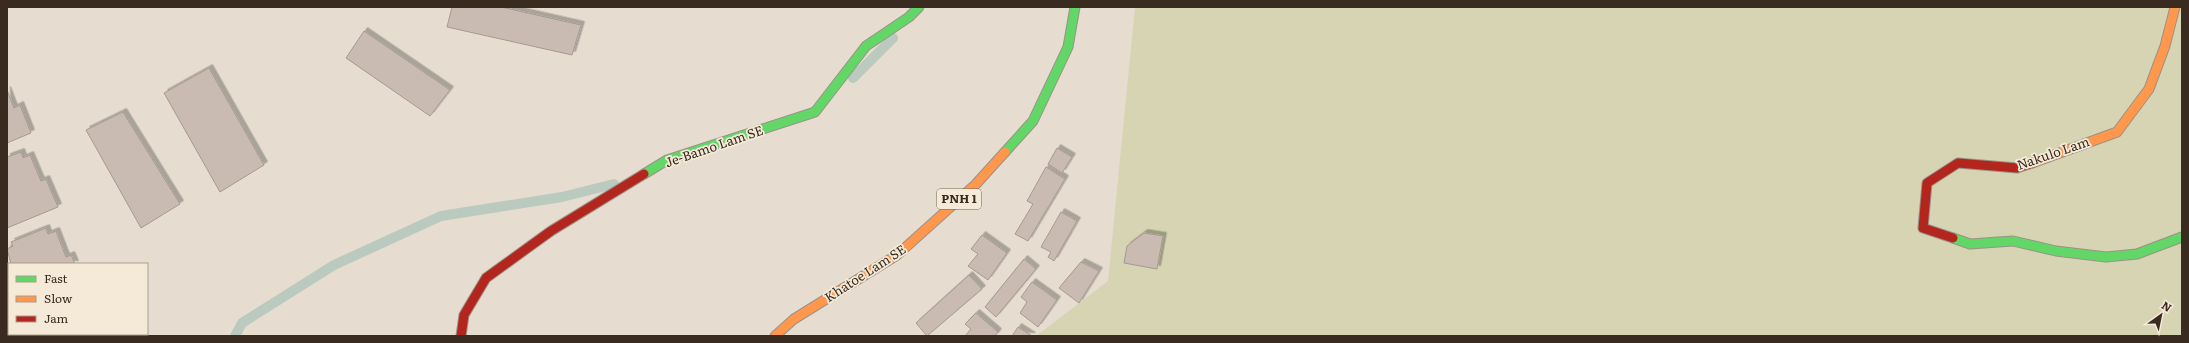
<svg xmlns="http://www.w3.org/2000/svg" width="2189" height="343" font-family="Literata,serif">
<defs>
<filter id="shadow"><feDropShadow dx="3.5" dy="-3.5" stdDeviation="0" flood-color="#0004"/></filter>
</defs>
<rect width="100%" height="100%" fill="#e6ddd0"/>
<polygon fill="#d7d4b3" points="1135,7 2182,7 2182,336 1036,336 1108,281"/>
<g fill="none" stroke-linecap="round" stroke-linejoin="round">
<g stroke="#bbcabf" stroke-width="10">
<polyline points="853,78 893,38"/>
<polyline points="235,336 242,323 334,265 441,216 562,197 614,184"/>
</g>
</g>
<g fill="#c9bbb1" stroke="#a6998f" filter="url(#shadow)">
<polygon points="452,7 501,7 581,25 572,55 447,27"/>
<polygon points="364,31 450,90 430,116 346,58"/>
<polygon points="209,68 264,165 220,192 164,93"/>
<polygon points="7,90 14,108 20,105 31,133 7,143"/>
<polygon points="123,112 180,204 141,228 86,130"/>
<polygon points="1057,148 1072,157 1062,173 1048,164"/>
<polygon points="21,152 23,158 30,155 41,181 46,179 58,207 7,228 7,157"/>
<polygon points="1046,167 1065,179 1028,241 1015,234 1033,204 1027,201"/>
<polygon points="1061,212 1077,221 1054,261 1048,257 1051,252 1041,247"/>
<polygon points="46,228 48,234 56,231 66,257 71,255 75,264 11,264 7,249 13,246 11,242"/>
<polygon points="1144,233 1163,236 1157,269 1124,263 1127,246"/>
<polygon points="982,235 1007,253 988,280 968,266 978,254 971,249"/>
<polygon points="1024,259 1036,269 996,317 985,307"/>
<polygon points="1081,262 1099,271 1079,303 1059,288"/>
<polygon points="969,275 982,289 927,336 916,323"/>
<polygon points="1032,282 1057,300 1038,327 1020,313 1027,302 1021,297"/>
<polygon points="976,313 998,332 995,336 965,336 971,329 965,324"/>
<polygon points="1018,327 1032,336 1012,336"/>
</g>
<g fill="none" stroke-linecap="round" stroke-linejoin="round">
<g stroke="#9b9288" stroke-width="11">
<g id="fast">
<polyline points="1005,152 1033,121 1068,47 1075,7"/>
<polyline points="644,174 667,160 815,112 866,46 909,17 919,7"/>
<polyline points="1953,238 1970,244 2013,241 2056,251 2106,257 2137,254 2182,237"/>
</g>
</g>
<g stroke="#9b9288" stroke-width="11">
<g id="slow">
<polyline points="2032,163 2117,132 2149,89 2165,46 2175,7"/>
<polyline points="775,336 794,319 897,255 976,184 1005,152"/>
</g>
</g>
<g stroke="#9b9288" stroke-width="11">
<g id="jam">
<polyline points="1953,238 1923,228 1927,183 1958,163 2017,168 2032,163"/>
<polyline points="461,336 464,315 486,278 551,231 644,174"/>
</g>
</g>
<use href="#fast" stroke="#63d668" stroke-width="9"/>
<use href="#slow" stroke="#ff974d" stroke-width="9"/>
<use href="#jam" stroke="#b3261e" stroke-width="9"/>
</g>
<g text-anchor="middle" stroke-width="3.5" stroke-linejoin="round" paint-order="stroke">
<rect fill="#f5ead7" stroke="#726457" stroke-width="1" x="937" y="189" width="44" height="20" rx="3"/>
<g font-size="12" font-weight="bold" fill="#3a2b20">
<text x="959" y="203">PNH 1</text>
</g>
<g font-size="13" fill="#3a2b20" stroke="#f5ead7">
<text transform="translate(714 146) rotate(-19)" y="5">Je-Bamo Lam SE</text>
<text transform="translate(2053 153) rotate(-19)" y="5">Nakulo Lam</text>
<text transform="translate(865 273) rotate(-33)" y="5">Khatoe Lam SE</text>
</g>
</g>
<rect width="2189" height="343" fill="none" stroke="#3a2b20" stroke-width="16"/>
<rect x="8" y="263" width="140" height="72" fill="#f5ead7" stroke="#aa9e8e"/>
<rect x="16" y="276" width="20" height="6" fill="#63d668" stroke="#aa9e8e"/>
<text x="44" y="283" font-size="12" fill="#3a2b20">Fast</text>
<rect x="16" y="296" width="20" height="6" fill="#ff974d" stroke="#aa9e8e"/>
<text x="44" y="303" font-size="12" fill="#3a2b20">Slow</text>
<rect x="16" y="316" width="20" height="6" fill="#b3261e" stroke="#aa9e8e"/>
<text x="44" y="323" font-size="12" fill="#3a2b20">Jam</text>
<g transform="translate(2161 315) rotate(33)" stroke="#f5ead7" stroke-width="3" paint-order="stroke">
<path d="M0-3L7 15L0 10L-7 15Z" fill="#3a2b20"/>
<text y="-6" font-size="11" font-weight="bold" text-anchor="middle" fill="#3a2b20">N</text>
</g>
</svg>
